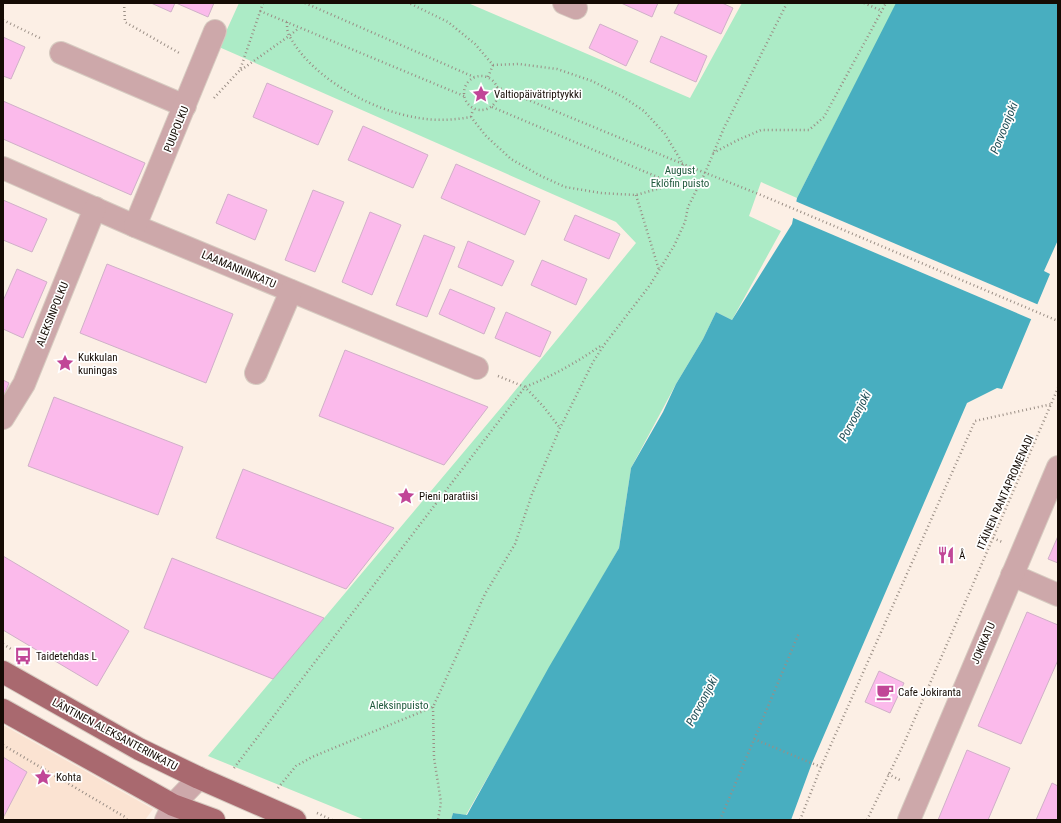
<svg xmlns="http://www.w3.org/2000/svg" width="1061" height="823" font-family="'Roboto Condensed',sans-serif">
<rect width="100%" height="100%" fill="#fcefe5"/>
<polygon fill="#fbe3d2" points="3,725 153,809 145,820 3,820"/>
<polygon fill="#acebc6" points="239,3 468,3 690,98 742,3 897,3 797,198 761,182 749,216 781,231 732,320 716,312 703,339 676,384 631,468 619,548 466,815 453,813 451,820 365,820 208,756 505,403 636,243 616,222 219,47"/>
<polygon fill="#48aec0" points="896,3 1058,3 1058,240 1044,271 1050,274 1002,389 997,388 967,403 812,763 791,820 451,820 453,813 467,815 549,667 619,548 631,468 663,412 676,384 703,339 716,312 732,320 792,224 797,198"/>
<polygon fill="#fcefe5" points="795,201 1039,305 1033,320 791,217"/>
<g fill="#fbbaeb" stroke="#d0b0c8">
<polygon points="151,3 175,3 171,12"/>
<polygon points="176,3 214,3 208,17"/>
<polygon points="621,3 658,3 652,17"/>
<polygon points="679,3 722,3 733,8 721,34 674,13"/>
<polygon points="600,24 638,41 626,66 589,48"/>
<polygon points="661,36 707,56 696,82 650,62"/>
<polygon points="3,37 25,47 11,79 3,76"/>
<polygon points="267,83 333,111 318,145 253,117"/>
<polygon points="3,101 145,163 131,195 3,139"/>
<polygon points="363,126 428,155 413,188 348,160"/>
<polygon points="456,164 540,201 525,235 441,198"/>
<polygon points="313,190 344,202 315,272 285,260"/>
<polygon points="228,194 267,210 255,240 216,223"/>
<polygon points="3,200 47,219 32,252 3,240"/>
<polygon points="370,212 401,225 372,295 342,282"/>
<polygon points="575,215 620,234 609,259 564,240"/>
<polygon points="424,235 455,247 427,317 396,305"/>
<polygon points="468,241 514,261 502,286 458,267"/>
<polygon points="542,260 587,279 576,305 531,285"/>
<polygon points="107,264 233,314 206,383 80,333"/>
<polygon points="17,269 47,282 23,338 3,329 3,301"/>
<polygon points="450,289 495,308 484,334 439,314"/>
<polygon points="506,312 551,332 540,357 495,338"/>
<polygon points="345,350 488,407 444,465 319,416"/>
<polygon points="3,380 9,383 3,398"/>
<polygon points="54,397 183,447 158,515 28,466"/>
<polygon points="243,469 394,528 346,589 216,538"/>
<polygon points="1058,536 1058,563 1048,559"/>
<polygon points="3,556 129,631 97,686 3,630"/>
<polygon points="172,558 324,618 273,679 144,628"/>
<polygon points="1027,612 1058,625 1058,660 1021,744 978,726"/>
<polygon points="879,671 904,683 890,713 865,702"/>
<polygon points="967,750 1010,768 988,820 938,820"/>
<polygon points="3,757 27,772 3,818"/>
<polygon points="1052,783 1058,786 1058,820 1036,820"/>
</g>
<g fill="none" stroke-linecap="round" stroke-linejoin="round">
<g stroke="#d7cbc1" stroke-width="24">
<g id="minor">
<polyline points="564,3 576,8"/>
<polyline points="61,53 185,106"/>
<polyline points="3,168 135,226 477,368"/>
<polyline points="135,226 215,31"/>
<polyline points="256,373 291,291"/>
<polyline points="3,418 24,384 95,208"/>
<polyline points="1012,575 1058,595"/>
<polyline points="166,820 173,805 199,778"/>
<polyline points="909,820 1058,467"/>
</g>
</g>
<g stroke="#d7cbc1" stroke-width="24">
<g id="major">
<polyline points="3,672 139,749 199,778 295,820"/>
<polyline points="3,710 173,805 214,820"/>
</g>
</g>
<g stroke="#9a8e85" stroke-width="2.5" stroke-dasharray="1 3" stroke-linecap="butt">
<polyline points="124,3 125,22 181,54"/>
<polyline points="305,3 474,77"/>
<polyline points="864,3 882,11"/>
<polyline points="260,11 464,96"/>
<polyline points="3,20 42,39"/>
<path d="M287 22C287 27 287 33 290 37 313 79 373 111 419 118 437 121 454 120 471 117L486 136 511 159 539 175 565 187 601 193 636 195 675 184 683 164 665 134 644 111 623 97 592 81 557 69 519 64 493 65 475 44 448 22 409 3"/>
<polyline points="241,70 289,36 299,28"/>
<circle cx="481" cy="93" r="17"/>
<polyline points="488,77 493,65"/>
<polyline points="497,87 683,164 761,195 1058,321"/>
<polyline points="214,98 240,70 263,3"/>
<polyline points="492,107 674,184"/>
<polyline points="471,117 473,109"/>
<polyline points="713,153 738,140 761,130 809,130 824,117 886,3"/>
<polyline points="636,195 659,270"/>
<polyline points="498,376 525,387 543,406 560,428"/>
<polyline points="993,538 1002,542"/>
<polyline points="3,644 11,649"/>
<polyline points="433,707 434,758 441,802 438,820"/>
<polyline points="754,739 821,767"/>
<polyline points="3,745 125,817 127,820"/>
<path d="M234 768 525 387C553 376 577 362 602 345"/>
<polyline points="888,774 900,780"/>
<polyline points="278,788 296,766 312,757 433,707 485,594 515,544 532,494 560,428 593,362 604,345 650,285 674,246 685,222 688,207 705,173 724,128 787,3"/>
<polyline points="317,813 332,820"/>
<polyline points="720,820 799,633"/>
<polyline points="800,820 821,767 975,421 1052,404"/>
<polyline points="867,820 905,741 1058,388"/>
</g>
<use href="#minor" stroke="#cda8aa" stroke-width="22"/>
<use href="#major" stroke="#a9696f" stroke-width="22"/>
</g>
<defs>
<g id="sight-bare" transform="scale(1.38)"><path d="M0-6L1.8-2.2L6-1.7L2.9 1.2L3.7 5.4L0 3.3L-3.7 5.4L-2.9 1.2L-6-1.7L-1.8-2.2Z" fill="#c14697" stroke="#fff" stroke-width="2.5" paint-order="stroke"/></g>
<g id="restaurant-bare" transform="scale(1.38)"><path d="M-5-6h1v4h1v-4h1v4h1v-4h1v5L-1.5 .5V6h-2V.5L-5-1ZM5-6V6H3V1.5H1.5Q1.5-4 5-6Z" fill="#c14697" stroke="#fff" stroke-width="2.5" paint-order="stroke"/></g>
<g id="bus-bare" transform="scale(1.38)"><path d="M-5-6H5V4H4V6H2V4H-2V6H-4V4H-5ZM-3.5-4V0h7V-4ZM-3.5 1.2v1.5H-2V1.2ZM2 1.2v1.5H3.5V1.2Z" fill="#c14697" stroke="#fff" stroke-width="2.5" paint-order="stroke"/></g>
<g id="cafe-bare" transform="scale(1.38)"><path d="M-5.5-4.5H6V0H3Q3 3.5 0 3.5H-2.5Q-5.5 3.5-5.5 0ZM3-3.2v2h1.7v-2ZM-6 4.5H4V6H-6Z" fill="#c14697" stroke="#fff" stroke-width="2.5" paint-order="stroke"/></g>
</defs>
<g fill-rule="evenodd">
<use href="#sight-bare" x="481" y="94"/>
<use href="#sight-bare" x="65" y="363"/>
<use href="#sight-bare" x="406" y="496"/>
<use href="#restaurant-bare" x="946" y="555"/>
<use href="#bus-bare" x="23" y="656"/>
<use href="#cafe-bare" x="885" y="692"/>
<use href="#sight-bare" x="43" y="777"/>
</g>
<g text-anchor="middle" stroke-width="3.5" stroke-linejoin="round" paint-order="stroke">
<g font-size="11" fill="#150b04" stroke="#fff" text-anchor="start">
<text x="494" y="98">Valtiopäivätriptyykki</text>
<text x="78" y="361">Kukkulan<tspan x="78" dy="13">kuningas</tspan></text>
<text x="419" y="500">Pieni paratiisi</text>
<text x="959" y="559">Å</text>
<text x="36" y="660">Taidetehdas L</text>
<text x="898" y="696">Cafe Jokiranta</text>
<text x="56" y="781">Kohta</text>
</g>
<g font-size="11" fill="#150b04" stroke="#fff">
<text transform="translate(176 129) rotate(-68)" y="4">PUUPOLKU</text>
<text transform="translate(239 269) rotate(23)" y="4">LAAMANNINKATU</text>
<text transform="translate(52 314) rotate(-68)" y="4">ALEKSINPOLKU</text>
<text transform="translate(1005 492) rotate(-66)" y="4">ITÄINEN RANTAPROMENADI</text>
<text transform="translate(983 643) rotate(-67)" y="4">JOKIKATU</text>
<text transform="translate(115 734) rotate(28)" y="4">LÄNTINEN ALEKSANTERINKATU</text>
</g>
<g font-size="11" fill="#215a3e" stroke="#fff">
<text x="680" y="174">August<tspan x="680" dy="13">Eklöfin puisto</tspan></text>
<text x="399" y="709">Aleksinpuisto</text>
</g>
<g font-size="12" font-style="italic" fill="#235058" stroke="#fff">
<text transform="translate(1004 128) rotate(-68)" y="4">Porvoonjoki</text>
<text transform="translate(855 416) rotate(-62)" y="4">Porvoonjoki</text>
<text transform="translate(702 701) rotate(-62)" y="4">Porvoonjoki</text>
</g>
</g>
<rect width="1061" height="823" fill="none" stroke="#150b04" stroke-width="8"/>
</svg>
